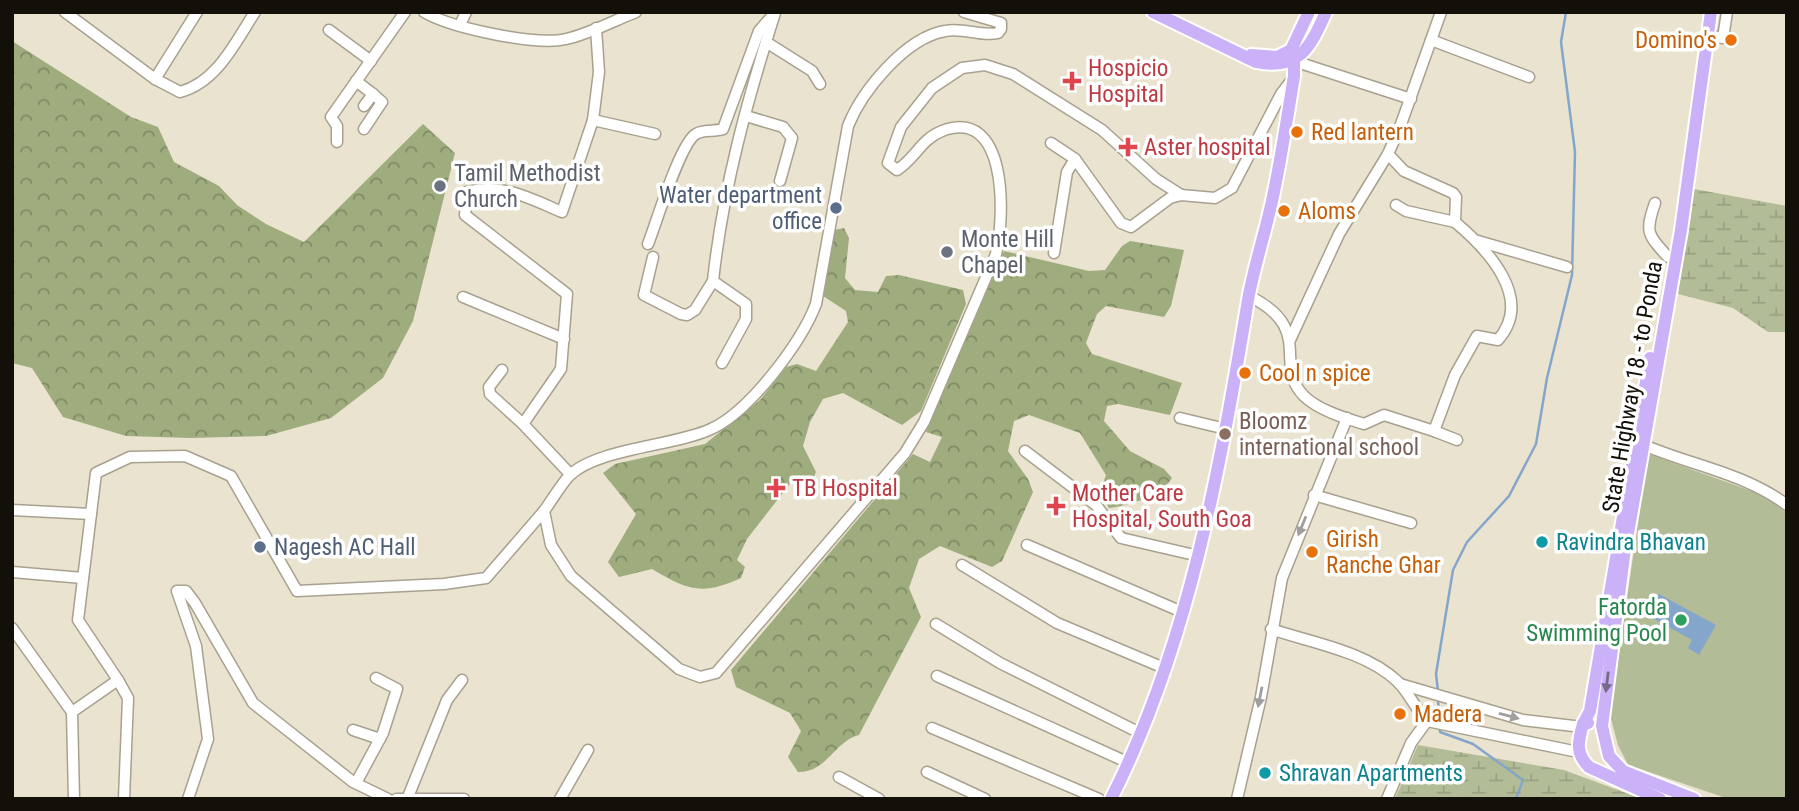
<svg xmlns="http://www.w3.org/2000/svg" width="1799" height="811" font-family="'Roboto Condensed',sans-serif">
<defs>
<pattern id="forest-crowns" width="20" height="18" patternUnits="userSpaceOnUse" patternTransform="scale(1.75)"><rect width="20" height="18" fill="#9fac7e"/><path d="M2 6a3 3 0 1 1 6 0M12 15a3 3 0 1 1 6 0" fill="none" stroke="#808b65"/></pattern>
<pattern id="wetland-marsh" width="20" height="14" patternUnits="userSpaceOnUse" patternTransform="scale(1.75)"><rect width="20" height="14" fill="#b2bd97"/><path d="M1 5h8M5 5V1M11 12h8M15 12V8" fill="none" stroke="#98a181"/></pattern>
</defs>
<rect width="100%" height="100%" fill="#eae3cf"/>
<g fill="url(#forest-crowns)">
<polygon points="12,41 131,117 158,127 174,162 219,186 237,205 266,224 304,242 423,124 455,153 413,321 383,378 331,418 266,436 190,438 126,436 63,417 32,368 12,363"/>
<path d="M844 228 849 238 845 278 855 290 878 292 886 276 899 275 963 290 966 304 921 411 902 425 843 393 823 399 810 422 803 446 816 472 812 481H792L747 539 737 560 745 567 741 578C702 596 687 590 652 569L619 577 608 562 636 514 603 473 615 464 705 444 760 400 786 367 797 364 816 371 848 322 846 311 823 296 834 230Z"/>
<path d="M1130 241 1184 250 1171 306 1164 317 1106 306 1097 314 1086 343 1092 354 1182 383 1170 415 1118 404 1107 406 1104 421 1130 451 1164 469 1172 478C1162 495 1129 506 1109 508L1100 491 1106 475 1080 433 1029 415 1014 421 1008 451 1028 479 1033 492 1002 561 992 567 940 546 919 559 909 588 921 617 859 735C835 741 826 773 798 772L788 757 801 731 790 713 736 687 731 670 913 454 930 462 942 437 926 432 1004 251 1089 271 1105 270 1122 246Z"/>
</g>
<g fill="url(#wetland-marsh)">
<polygon points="1694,189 1787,206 1787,332 1768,332 1733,308 1678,294"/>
<polygon points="1418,745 1564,770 1642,799 1395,799"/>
</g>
<polygon fill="#b2bd97" points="1648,454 1763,495 1787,513 1787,799 1729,799 1628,765 1618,745 1610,715"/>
<polygon fill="#85a6cb" points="1659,594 1716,625 1699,655 1688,648 1692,640 1647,615"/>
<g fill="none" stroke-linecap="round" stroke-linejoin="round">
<g stroke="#85a6cb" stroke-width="2.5">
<polyline points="1438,691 1436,674 1453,570 1467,542 1509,496 1536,444 1547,378 1572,275 1575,152 1561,42 1566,12"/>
<polyline points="1438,698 1439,719"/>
<polyline points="1440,726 1440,732 1473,744 1523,780 1516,799"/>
</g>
<g stroke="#a8a18f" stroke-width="13">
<g id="minor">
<path d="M65 12 155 79 180 92C217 82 235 43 255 12"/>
<path d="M424 12C451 28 536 46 566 39 589 34 613 21 636 12"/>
<path d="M964 12 1001 23V29L998 33C981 37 963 27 945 31 905 38 862 91 848 126L816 304C801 343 749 412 711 429 675 446 597 448 569 476 560 486 552 500 544 511L551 545 571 576 679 669 700 677 716 673 905 453 924 422 996 254C1005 216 1008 106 942 131 921 139 915 159 897 170L888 163 901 127 932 88 962 68 985 65 1013 74 1102 130 1156 179 1181 195"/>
<polyline points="460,25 466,12"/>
<polyline points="329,30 371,61"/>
<polyline points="1707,35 1723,38 1727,12"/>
<polyline points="1431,40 1529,77"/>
<polyline points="766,42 812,71 820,84"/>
<polyline points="1294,61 1411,99"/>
<polyline points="155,79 197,12"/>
<polyline points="356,81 373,94 364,106"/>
<polyline points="746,116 783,127 792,138 780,181"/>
<polyline points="593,120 599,72 596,28"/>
<polyline points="364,129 382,102 373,94"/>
<polyline points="337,142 337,126 331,117 405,12"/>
<polyline points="1051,143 1075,159 1121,223 1131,227 1170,198 1181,195 1215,198 1232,188 1281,94 1294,77"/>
<path d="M1655 203C1645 232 1647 234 1668 257"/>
<polyline points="1396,205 1406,211 1455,222"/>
<polyline points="1478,241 1567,267"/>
<path d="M648 244C656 224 680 143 696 134 703 129 714 132 723 129L759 31 772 16"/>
<polyline points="1054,253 1067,172 1075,159"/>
<polyline points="653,257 644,295 681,314 687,315 695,310 713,281"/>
<path d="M1249 296C1316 329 1272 364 1304 396 1318 410 1345 418 1364 424L1384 415 1434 431 1455 375 1477 336 1498 340C1535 298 1486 248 1455 222L1456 197 1453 193 1404 171 1388 154"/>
<polyline points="463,297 564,339"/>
<polyline points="1290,340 1339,234 1388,154 1400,127 1441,12"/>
<path d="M722 363 746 319V304L713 281C723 188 747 101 775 13"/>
<polyline points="502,370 489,387 490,394 523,424"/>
<polyline points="1180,418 1226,429"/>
<polyline points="1434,431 1457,440"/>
<path d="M1639 443C1688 465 1743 472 1787 505"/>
<polyline points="1025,451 1096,505 1121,538 1199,556"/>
<path d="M570 474 523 424 561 369 567 294 465 215 467 192C501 182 531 199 562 212L593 120 655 134"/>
<polyline points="1314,495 1411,523"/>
<polyline points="12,510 91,514"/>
<polyline points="1027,545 1182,612"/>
<polyline points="962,565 1057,623 1164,668"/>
<polyline points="12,572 83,578"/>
<polyline points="936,624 1000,663 1142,734"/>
<polyline points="12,628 72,712"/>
<path d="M1271 629C1312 643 1365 651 1397 681 1409 692 1415 709 1427 721L1578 752"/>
<polyline points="937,676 1129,763"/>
<polyline points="118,680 128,698 124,799"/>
<polyline points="1400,684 1523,720 1582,727"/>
<polyline points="932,728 1099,799"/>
<polyline points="353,730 380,739"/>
<polyline points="927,772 985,799"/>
<polyline points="839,777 879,799"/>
<polyline points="356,783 383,733 397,689 376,678"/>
<polyline points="408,797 447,700 462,680"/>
<polyline points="74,799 72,712 118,680 78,620 96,473 130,457 185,456 231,476 297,591 444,584 486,578 544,511"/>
<polyline points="188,799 208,739 196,646 177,591 186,591 195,603 253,703 353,782 388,799"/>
<polyline points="396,799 464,799"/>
<polyline points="560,799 588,750"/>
<polyline points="1237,799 1261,697 1282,578 1347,418"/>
<polyline points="1387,799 1411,743 1427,721"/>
</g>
</g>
<g stroke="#fff" stroke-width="16">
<g id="major">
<path d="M1153 12 1256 62C1299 71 1310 48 1326 12"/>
<polyline points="1251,55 1277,57 1291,50 1309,12"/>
<path d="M1588 723 1583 724C1578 742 1575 753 1589 767L1660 799"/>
<polyline points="1583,724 1590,711 1650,358"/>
<path d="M1111 799C1189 644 1220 469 1248 300 1254 266 1265 234 1272 201 1281 160 1287 118 1294 76V61"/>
<polyline points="1694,799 1623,771 1609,756 1602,726 1624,556 1681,230 1711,12"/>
</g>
</g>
<use href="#minor" stroke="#fff" stroke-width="10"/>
<use href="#major" stroke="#cab1f8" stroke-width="12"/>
</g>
<defs><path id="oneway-solid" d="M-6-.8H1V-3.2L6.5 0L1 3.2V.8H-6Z" transform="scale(1.75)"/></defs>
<g fill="#a09f9d">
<use href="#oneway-solid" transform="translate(1302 526) rotate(112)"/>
<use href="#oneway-solid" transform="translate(1260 697) rotate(101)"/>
<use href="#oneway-solid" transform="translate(1509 716) rotate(15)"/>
</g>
<use fill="#77698c" href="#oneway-solid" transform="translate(1607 682) rotate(97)"/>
<g fill="#e8710a" stroke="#fff" stroke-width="2.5">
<circle cx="1731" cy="40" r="7"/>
<circle cx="1297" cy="132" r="7"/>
<circle cx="1284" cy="211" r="7"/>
<circle cx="1245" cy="373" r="7"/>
<circle cx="1312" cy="552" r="7"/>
<circle cx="1400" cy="714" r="7"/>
</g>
<g fill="#e0444e" stroke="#fff" stroke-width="2.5">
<path d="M1068.5 70.5h7v7h7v7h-7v7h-7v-7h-7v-7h7z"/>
<path d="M1124.5 136.5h7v7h7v7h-7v7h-7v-7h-7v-7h7z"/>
<path d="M772.5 477.5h7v7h7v7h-7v7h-7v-7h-7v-7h7z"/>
<path d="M1052.5 495.5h7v7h7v7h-7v7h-7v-7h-7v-7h7z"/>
</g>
<g fill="#6b7280" stroke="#fff" stroke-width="2.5">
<circle cx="440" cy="186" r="7"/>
<circle cx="947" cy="252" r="7"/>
</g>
<g fill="#5c6f8a" stroke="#fff" stroke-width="2.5">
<circle cx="836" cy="208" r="7"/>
<circle cx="260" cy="547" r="7"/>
</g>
<circle fill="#8d6e63" stroke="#fff" stroke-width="2.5" cx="1225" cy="434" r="7"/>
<g fill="#0f9aa8" stroke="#fff" stroke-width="2.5">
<circle cx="1542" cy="542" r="7"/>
<circle cx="1265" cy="773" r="7"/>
</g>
<circle fill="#2e9e5b" stroke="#fff" stroke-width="2.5" cx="1681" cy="620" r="7"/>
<g text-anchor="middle" stroke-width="7" stroke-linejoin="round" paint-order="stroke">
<g font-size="23" fill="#c56008" stroke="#fff" text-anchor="start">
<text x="1717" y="48" text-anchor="end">Domino's</text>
<text x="1311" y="140">Red lantern</text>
<text x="1298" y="219">Aloms</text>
<text x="1259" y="381">Cool n spice</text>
<text x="1326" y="547">Girish<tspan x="1326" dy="26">Ranche Ghar</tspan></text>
<text x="1414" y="722">Madera</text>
</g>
<g font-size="23" fill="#be3a42" stroke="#fff" text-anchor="start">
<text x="1088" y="76">Hospicio<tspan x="1088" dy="26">Hospital</tspan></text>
<text x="1144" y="155">Aster hospital</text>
<text x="792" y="496">TB Hospital</text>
<text x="1072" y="501">Mother Care<tspan x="1072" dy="26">Hospital, South Goa</tspan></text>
</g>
<g font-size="23" fill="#5b616d" stroke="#fff" text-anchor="start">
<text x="454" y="181">Tamil Methodist<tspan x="454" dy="26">Church</tspan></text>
<text x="961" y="247">Monte Hill<tspan x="961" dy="26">Chapel</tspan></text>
</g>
<g font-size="23" fill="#4e5e75" stroke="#fff" text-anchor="end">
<text x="822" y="203">Water department<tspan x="822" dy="26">office</tspan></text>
<text x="274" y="555" text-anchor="start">Nagesh AC Hall</text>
</g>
<g font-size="23" fill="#121009" stroke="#fff">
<text transform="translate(1632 387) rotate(-80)" y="8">State Highway 18 - to Ponda</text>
</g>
<g font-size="23" fill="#785e54" stroke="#fff" text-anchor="start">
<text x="1239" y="429">Bloomz<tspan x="1239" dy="26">international school</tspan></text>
</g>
<g font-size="23" fill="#0d838f" stroke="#fff" text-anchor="start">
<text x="1556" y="550">Ravindra Bhavan</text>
<text x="1279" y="781">Shravan Apartments</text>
</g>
<g font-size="23" fill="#27864d" stroke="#fff" text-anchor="end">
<text x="1667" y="615">Fatorda<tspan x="1667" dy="26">Swimming Pool</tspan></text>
</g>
</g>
<rect width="1799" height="811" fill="none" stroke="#121009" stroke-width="28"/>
</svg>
